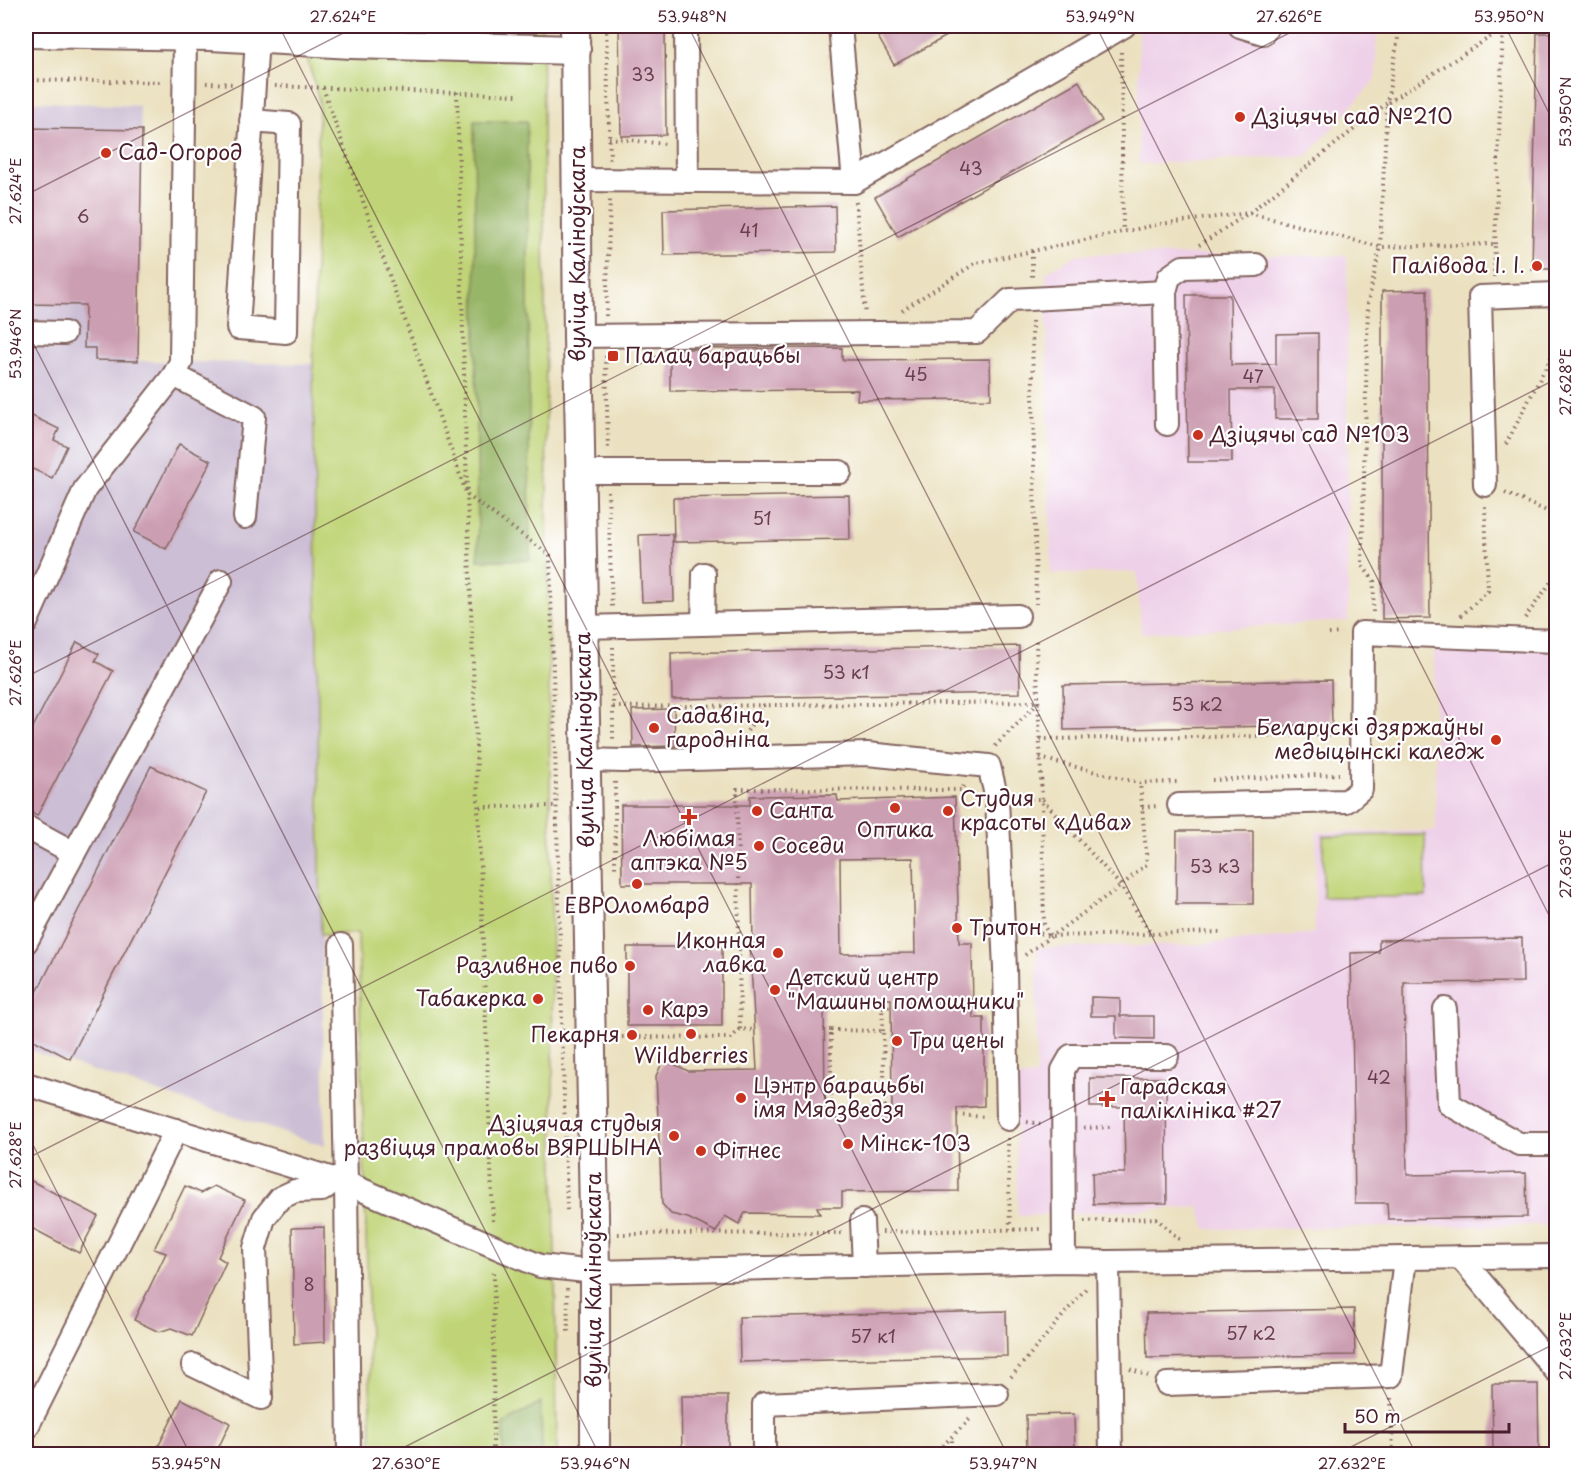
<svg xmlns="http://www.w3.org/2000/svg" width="1582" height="1480" font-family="'Playpen Sans',sans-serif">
<rect width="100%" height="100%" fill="#fff"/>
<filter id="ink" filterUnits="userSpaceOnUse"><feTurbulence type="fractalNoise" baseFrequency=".0167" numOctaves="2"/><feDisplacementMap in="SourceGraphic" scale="12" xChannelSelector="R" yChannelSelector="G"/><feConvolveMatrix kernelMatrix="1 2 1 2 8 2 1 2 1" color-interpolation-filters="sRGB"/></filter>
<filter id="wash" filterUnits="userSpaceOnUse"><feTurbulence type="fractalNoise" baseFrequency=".008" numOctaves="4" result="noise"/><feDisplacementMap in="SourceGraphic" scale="24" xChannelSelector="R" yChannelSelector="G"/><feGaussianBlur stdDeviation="1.35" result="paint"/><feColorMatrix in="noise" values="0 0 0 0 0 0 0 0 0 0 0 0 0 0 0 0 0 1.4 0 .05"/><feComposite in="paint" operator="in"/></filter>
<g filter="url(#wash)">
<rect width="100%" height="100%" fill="#ebe1c0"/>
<g fill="#eed0e8">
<polygon points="1139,26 1377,26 1376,79 1307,156 1139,164"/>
<polygon points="1079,254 1347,256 1348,621 1141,633 1137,572 1051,574 1046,272"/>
<polygon points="1556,646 1556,1225 1206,1229 1199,1207 1018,1216 1016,1120 1017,1078 1036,1076 1037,948 1196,945 1314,933 1317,832 1436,831 1434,649"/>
</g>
<polygon fill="#ccbed4" points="26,101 139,106 142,130 138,361 313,364 325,1146 26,1049"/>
<g fill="#c0d477" stroke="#857a51" stroke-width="1.5">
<polygon points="298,26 542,26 557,1454 372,1454 358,933 321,935 313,364 319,100"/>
<polygon points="1425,835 1426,897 1323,897 1323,836"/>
</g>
<g fill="#98b668" stroke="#716a4a" stroke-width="1.5">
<polygon points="474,121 527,121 530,560 478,560"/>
<polygon points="541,1402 542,1454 503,1454 503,1424"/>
</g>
<g id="blocks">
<g fill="#cc9eb2" fill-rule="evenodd">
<polygon points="619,26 665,26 666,135 621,136"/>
<polygon points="872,26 965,26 894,65"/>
<polygon points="1537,33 1557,33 1557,269 1532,269"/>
<polygon points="1079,81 1102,121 898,237 875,197"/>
<polygon points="26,128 142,130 138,361 95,360 95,348 84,348 85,305 26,304"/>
<polygon points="835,206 836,252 664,255 663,210"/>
<polygon points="1427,290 1430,618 1382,619 1382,291"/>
<polygon points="1186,295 1230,295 1231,365 1276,364 1276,334 1318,333 1318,419 1275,419 1275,390 1231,390 1232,462 1188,462"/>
<polygon points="842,348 842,360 990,359 991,399 857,400 858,390 670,391 670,349"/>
<polygon points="26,413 59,429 54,440 67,446 52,478 26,466"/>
<polygon points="179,444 211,461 166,549 134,532"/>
<polygon points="849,495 850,539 674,542 673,498"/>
<polygon points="672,534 674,601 642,602 639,535"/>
<polygon points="77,642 99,654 95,661 113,671 37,816 26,810 26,741"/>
<polygon points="1019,646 1020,693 672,699 671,653"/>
<polygon points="1331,680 1332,725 1064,730 1063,685"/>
<polygon points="674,709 675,746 633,747 632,710"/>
<polygon points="151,766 206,792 70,1059 26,1036 26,1014"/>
<path d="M837 795 838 801 955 797 959 943H972L973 1018H984V1106L957 1108 958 1191 842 1192V1207H817L820 1214 745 1213 739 1224 725 1216 716 1232 688 1218 671 1214 662 1204 656 1076 664 1059 688 1071 757 1070 750 947H753L752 884H622L621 805H750V796ZM913 858 915 953 841 954 840 859ZM824 998 891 999 892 1109 825 1110Z"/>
<polygon points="1177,831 1253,831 1253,904 1176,904"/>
<polygon points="1522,938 1523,982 1404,983 1407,1175 1526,1173 1527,1217 1388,1219 1387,1203 1355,1203 1351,953 1379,952 1379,940"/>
<rect x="627" y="947" width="95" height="79"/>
<polygon points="1091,997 1120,998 1120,1016 1154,1016 1154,1039 1116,1038 1116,1016 1091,1016"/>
<polygon points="1090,1078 1166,1078 1167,1203 1093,1204 1092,1173 1125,1173 1124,1107 1090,1107"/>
<polygon points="26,1178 98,1216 79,1253 26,1225"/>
<polygon points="185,1186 201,1193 214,1186 245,1200 218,1257 226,1262 192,1336 171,1328 159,1332 134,1320 166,1253 154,1249"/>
<polygon points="324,1227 325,1342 294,1344 292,1228"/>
<polygon points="1354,1309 1355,1355 1147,1358 1146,1313"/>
<polygon points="1006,1311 1007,1356 740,1362 739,1317"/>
<polygon points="1492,1384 1538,1384 1539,1455 1493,1455"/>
<polygon points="681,1396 728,1396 728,1455 682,1455"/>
<polygon points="182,1399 230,1423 215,1455 154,1455"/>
<polygon points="1074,1414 1075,1455 1027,1455 1026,1415"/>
</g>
</g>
</g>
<g filter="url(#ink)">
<use href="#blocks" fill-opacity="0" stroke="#82635f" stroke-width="1.5"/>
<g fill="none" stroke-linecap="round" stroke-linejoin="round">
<g stroke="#82635f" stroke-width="26">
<g id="minor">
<polyline points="686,26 687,181"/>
<polyline points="840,26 854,182"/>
<polyline points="1240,26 1263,33 1268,26"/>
<polyline points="251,121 289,124 286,332 238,328 257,39"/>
<polyline points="577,180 854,182 1124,26"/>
<polyline points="26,332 64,333"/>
<polyline points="578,336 977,332 1010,300 1165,292"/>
<polyline points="174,375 254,417 245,517"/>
<polyline points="1167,424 1165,292 1169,277 1183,267 1256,265"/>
<polyline points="580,472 840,472"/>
<polyline points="1485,485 1480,297 1556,294"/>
<polyline points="26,623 85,489 174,375 181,362 185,36"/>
<polyline points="703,624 704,574"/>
<polyline points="583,627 1018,616"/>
<polyline points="585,760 623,761 867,754 989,766 997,799 1005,969 1008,1119"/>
<polyline points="1179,805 1347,801 1361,789 1362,633 1556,641"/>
<polyline points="26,827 74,853"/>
<polyline points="26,942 221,581"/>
<polyline points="1445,1009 1449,1104 1519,1144 1556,1144"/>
<polyline points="26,1084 346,1183 341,945"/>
<polyline points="862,1221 864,1266"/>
<polyline points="1460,1257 1556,1371"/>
<polyline points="1064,1261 1063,1070 1071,1056 1167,1056"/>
<polyline points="1108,1262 1111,1454"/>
<polyline points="193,1365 261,1398 255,1248 264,1218 280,1198 295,1191 322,1190 335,1180"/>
<polyline points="1167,1384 1391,1376 1405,1258"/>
<polyline points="26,1429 176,1130"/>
<polyline points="349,1454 346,1183 540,1266 595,1272 1064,1261 1108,1262 1556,1256"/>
<polyline points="764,1454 764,1404 997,1394"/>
</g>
</g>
<g stroke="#82635f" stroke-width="32">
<g id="major">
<polyline points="575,26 578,336 595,1272 595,1454"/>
<polyline points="26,33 211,36 352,44 576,50"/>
</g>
</g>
<g stroke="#82635f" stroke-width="4" stroke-dasharray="1.5 4.5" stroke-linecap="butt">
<polyline points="606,26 610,160"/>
<polyline points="1121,52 1123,232"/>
<polyline points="26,80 163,82"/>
<polyline points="206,83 235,84"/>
<polyline points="275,86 518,95"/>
<polyline points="323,88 467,495 550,555 567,1212"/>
<polyline points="457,92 467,495 493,1222"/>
<polyline points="609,138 666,144"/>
<polyline points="856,202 865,314"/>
<polyline points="1495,244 1503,26"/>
<polyline points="1199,245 1249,213 1387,103 1400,26"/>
<polyline points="1032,251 1032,277"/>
<polyline points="902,310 976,263 1160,224 1249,213 1380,247 1495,244 1494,277"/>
<polyline points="606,316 610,200"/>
<polyline points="1032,321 1036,604"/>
<polyline points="606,356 608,451"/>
<polyline points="1506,444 1556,348"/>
<polyline points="608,491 612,607"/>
<polyline points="1505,493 1556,515"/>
<polyline points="1373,612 1374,581 1362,565 1368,303 1380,247 1387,103 1501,30"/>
<polyline points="1461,616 1488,591 1485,506"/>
<polyline points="1525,618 1556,575"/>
<polyline points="1329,634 1341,633"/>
<polyline points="1036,641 1042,799 1044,926 1050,936"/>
<polyline points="613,647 613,742"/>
<polyline points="613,707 1038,702"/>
<polyline points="744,736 764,705"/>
<polyline points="1040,739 1342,735"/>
<polyline points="995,746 1039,702"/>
<polyline points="1040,758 1140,783 1177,782"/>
<polyline points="1212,780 1339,774"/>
<polyline points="615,782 615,870"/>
<polyline points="1019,799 1042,799 1121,886 1151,934 1220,932"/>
<polyline points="480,807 556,806"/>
<polyline points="1142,807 1160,806"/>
<polyline points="1023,929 1050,936 1150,934"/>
<polyline points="1025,955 1121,886 1147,864 1140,783"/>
<polyline points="740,1029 737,789 962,790 964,785"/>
<polyline points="823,1030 831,1030 831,1113 841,1114"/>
<polyline points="831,1030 883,1031 885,1109"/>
<polyline points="883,1031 882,1007 904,1006"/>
<polyline points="616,1037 731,1038 740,1029 755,1030"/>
<polyline points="957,1115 987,1117"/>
<polyline points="1027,1122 1043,1124"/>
<polyline points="1084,1128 1110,1127"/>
<polyline points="1008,1138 1010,1229"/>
<polyline points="1084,1221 1156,1218 1180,1240"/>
<polyline points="882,1232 1043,1229"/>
<polyline points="618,1234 842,1233"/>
<polyline points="567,1288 568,1332"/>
<polyline points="1130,1369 1148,1376"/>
<polyline points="1011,1377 1087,1287"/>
<polyline points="1391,1398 1393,1454"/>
<polyline points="493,1454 494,1269"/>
<polyline points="934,1454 972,1417"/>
<polyline points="952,1454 952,1437"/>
</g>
<use href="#minor" stroke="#fff" stroke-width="22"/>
<use href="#major" stroke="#fff" stroke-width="28"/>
</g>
</g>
<path fill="none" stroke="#4a1f2b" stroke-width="1.5" stroke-opacity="0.45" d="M279 26 1007 1454M688 26 1416 1454M1096 26 1556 929M1505 26 1556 127M26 195 357 26M26 329 599 1454M26 677 1303 26M26 1131 190 1454M26 1159 1556 379M391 1454 1556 861M1337 1454 1556 1343"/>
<g fill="#c8321e" stroke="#fff" stroke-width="2">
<circle cx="1240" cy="117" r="6"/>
<circle cx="106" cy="153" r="6"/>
<circle cx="1537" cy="266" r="6"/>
<rect x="607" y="350" width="12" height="12" rx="3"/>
<circle cx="1198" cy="435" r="6"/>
<circle cx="654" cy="728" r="6"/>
<circle cx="1496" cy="740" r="6"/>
<circle cx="895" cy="808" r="6"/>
<circle cx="757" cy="811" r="6"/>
<circle cx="948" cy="811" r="6"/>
<path d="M686 808h6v6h6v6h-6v6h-6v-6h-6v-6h6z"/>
<circle cx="759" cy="846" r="6"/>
<circle cx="637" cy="884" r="6"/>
<circle cx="957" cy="928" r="6"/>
<circle cx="778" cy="953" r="6"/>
<circle cx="630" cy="966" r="6"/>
<circle cx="775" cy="990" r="6"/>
<circle cx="538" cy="999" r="6"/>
<circle cx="648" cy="1010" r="6"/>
<circle cx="691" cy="1034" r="6"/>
<circle cx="632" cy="1035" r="6"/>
<circle cx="897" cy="1041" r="6"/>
<circle cx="741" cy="1098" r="6"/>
<path d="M1104 1090h6v6h6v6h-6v6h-6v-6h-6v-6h6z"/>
<circle cx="674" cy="1136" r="6"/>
<circle cx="848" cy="1144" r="6"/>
<circle cx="701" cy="1151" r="6"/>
</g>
<g text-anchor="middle" stroke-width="4.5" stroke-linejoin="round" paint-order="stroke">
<g font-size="18" fill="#6a3f4d">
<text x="643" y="81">33</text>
<text x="971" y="175">43</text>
<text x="83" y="223">6</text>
<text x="749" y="237">41</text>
<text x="916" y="381">45</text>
<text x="1253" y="383">47</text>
<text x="762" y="525">51</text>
<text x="846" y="679">53 к1</text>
<text x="1197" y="711">53 к2</text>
<text x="1215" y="873">53 к3</text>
<text x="1379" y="1084">42</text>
<text x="309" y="1291">8</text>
<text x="1251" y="1340">57 к2</text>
<text x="873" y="1343">57 к1</text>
</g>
<g font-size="21" fill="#4a1f2b" stroke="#fff" text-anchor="start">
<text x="1252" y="124">Дзіцячы сад №210</text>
<text x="118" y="160">Сад-Огород</text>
<text x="1525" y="273" text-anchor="end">Палівода І. І.</text>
<text x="625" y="363">Палац барацьбы</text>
<text x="1210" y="442">Дзіцячы сад №103</text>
<text x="666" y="723">Садавіна,<tspan x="666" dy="24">гародніна</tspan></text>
<text x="1484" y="735" text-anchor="end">Беларускі дзяржаўны<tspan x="1484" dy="24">медыцынскі каледж</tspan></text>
<text x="960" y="806">Студия<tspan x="960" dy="24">красоты «Дива»</tspan></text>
<text x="769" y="818">Санта</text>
<text x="895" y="837" text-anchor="middle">Оптика</text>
<text x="689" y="846" text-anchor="middle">Любімая<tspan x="689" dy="24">аптэка №5</tspan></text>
<text x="771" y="853">Соседи</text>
<text x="637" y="913" text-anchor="middle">ЕВРОломбард</text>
<text x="969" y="935">Тритон</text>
<text x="766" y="948" text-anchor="end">Иконная<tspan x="766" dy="24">лавка</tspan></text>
<text x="618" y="973" text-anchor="end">Разливное пиво</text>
<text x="787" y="985">Детский центр<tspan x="787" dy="24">"Машины помощники"</tspan></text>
<text x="526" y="1006" text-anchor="end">Табакерка</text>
<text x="660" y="1017">Карэ</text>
<text x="620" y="1042" text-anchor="end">Пекарня</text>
<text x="909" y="1048">Три цены</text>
<text x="691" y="1063" text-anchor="middle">Wildberries</text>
<text x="753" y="1093">Цэнтр барацьбы<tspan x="753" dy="24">імя Мядзведзя</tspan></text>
<text x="1120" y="1094">Гарадская<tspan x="1120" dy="24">паліклініка #27</tspan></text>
<text x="662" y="1131" text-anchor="end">Дзіцячая студыя<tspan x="662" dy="24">развіцця прамовы ВЯРШЫНА</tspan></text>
<text x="860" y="1151">Мінск-103</text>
<text x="713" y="1158">Фітнес</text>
</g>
<g font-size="21" fill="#4a1f2b" stroke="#fff">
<text transform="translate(578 254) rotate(-90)" y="7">вуліца Каліноўскага</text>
<text transform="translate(585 740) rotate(-91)" y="7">вуліца Каліноўскага</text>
<text transform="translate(594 1280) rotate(-90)" y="7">вуліца Каліноўскага</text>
</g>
</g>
<rect width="1582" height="1480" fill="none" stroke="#fff" stroke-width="66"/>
<path d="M1345 1423v9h164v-9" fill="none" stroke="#4a1f2b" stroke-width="3"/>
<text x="1354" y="1423" font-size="18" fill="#4a1f2b" stroke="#ffffff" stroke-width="4.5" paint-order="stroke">50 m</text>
<rect x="33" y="33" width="1516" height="1414" fill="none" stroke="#4a1f2b" stroke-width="2"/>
<g font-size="15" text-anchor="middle" fill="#4a1f2b">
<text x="343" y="22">27.624°E</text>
<text x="692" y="22">53.948°N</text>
<text x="1100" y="22">53.949°N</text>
<text x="1289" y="22">27.626°E</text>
<text x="1509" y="22">53.950°N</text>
<text transform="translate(1566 112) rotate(-90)" y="5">53.950°N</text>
<text transform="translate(16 191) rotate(-90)" y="5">27.624°E</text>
<text transform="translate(16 344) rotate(-90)" y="5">53.946°N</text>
<text transform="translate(1566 382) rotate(-90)" y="5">27.628°E</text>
<text transform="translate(16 673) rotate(-90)" y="5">27.626°E</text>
<text transform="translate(1566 864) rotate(-90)" y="5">27.630°E</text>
<text transform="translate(16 1155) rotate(-90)" y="5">27.628°E</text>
<text transform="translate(1566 1346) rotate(-90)" y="5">27.632°E</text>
<text x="186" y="1469">53.945°N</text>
<text x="406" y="1469">27.630°E</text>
<text x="595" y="1469">53.946°N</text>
<text x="1003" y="1469">53.947°N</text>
<text x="1352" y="1469">27.632°E</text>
</g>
</svg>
